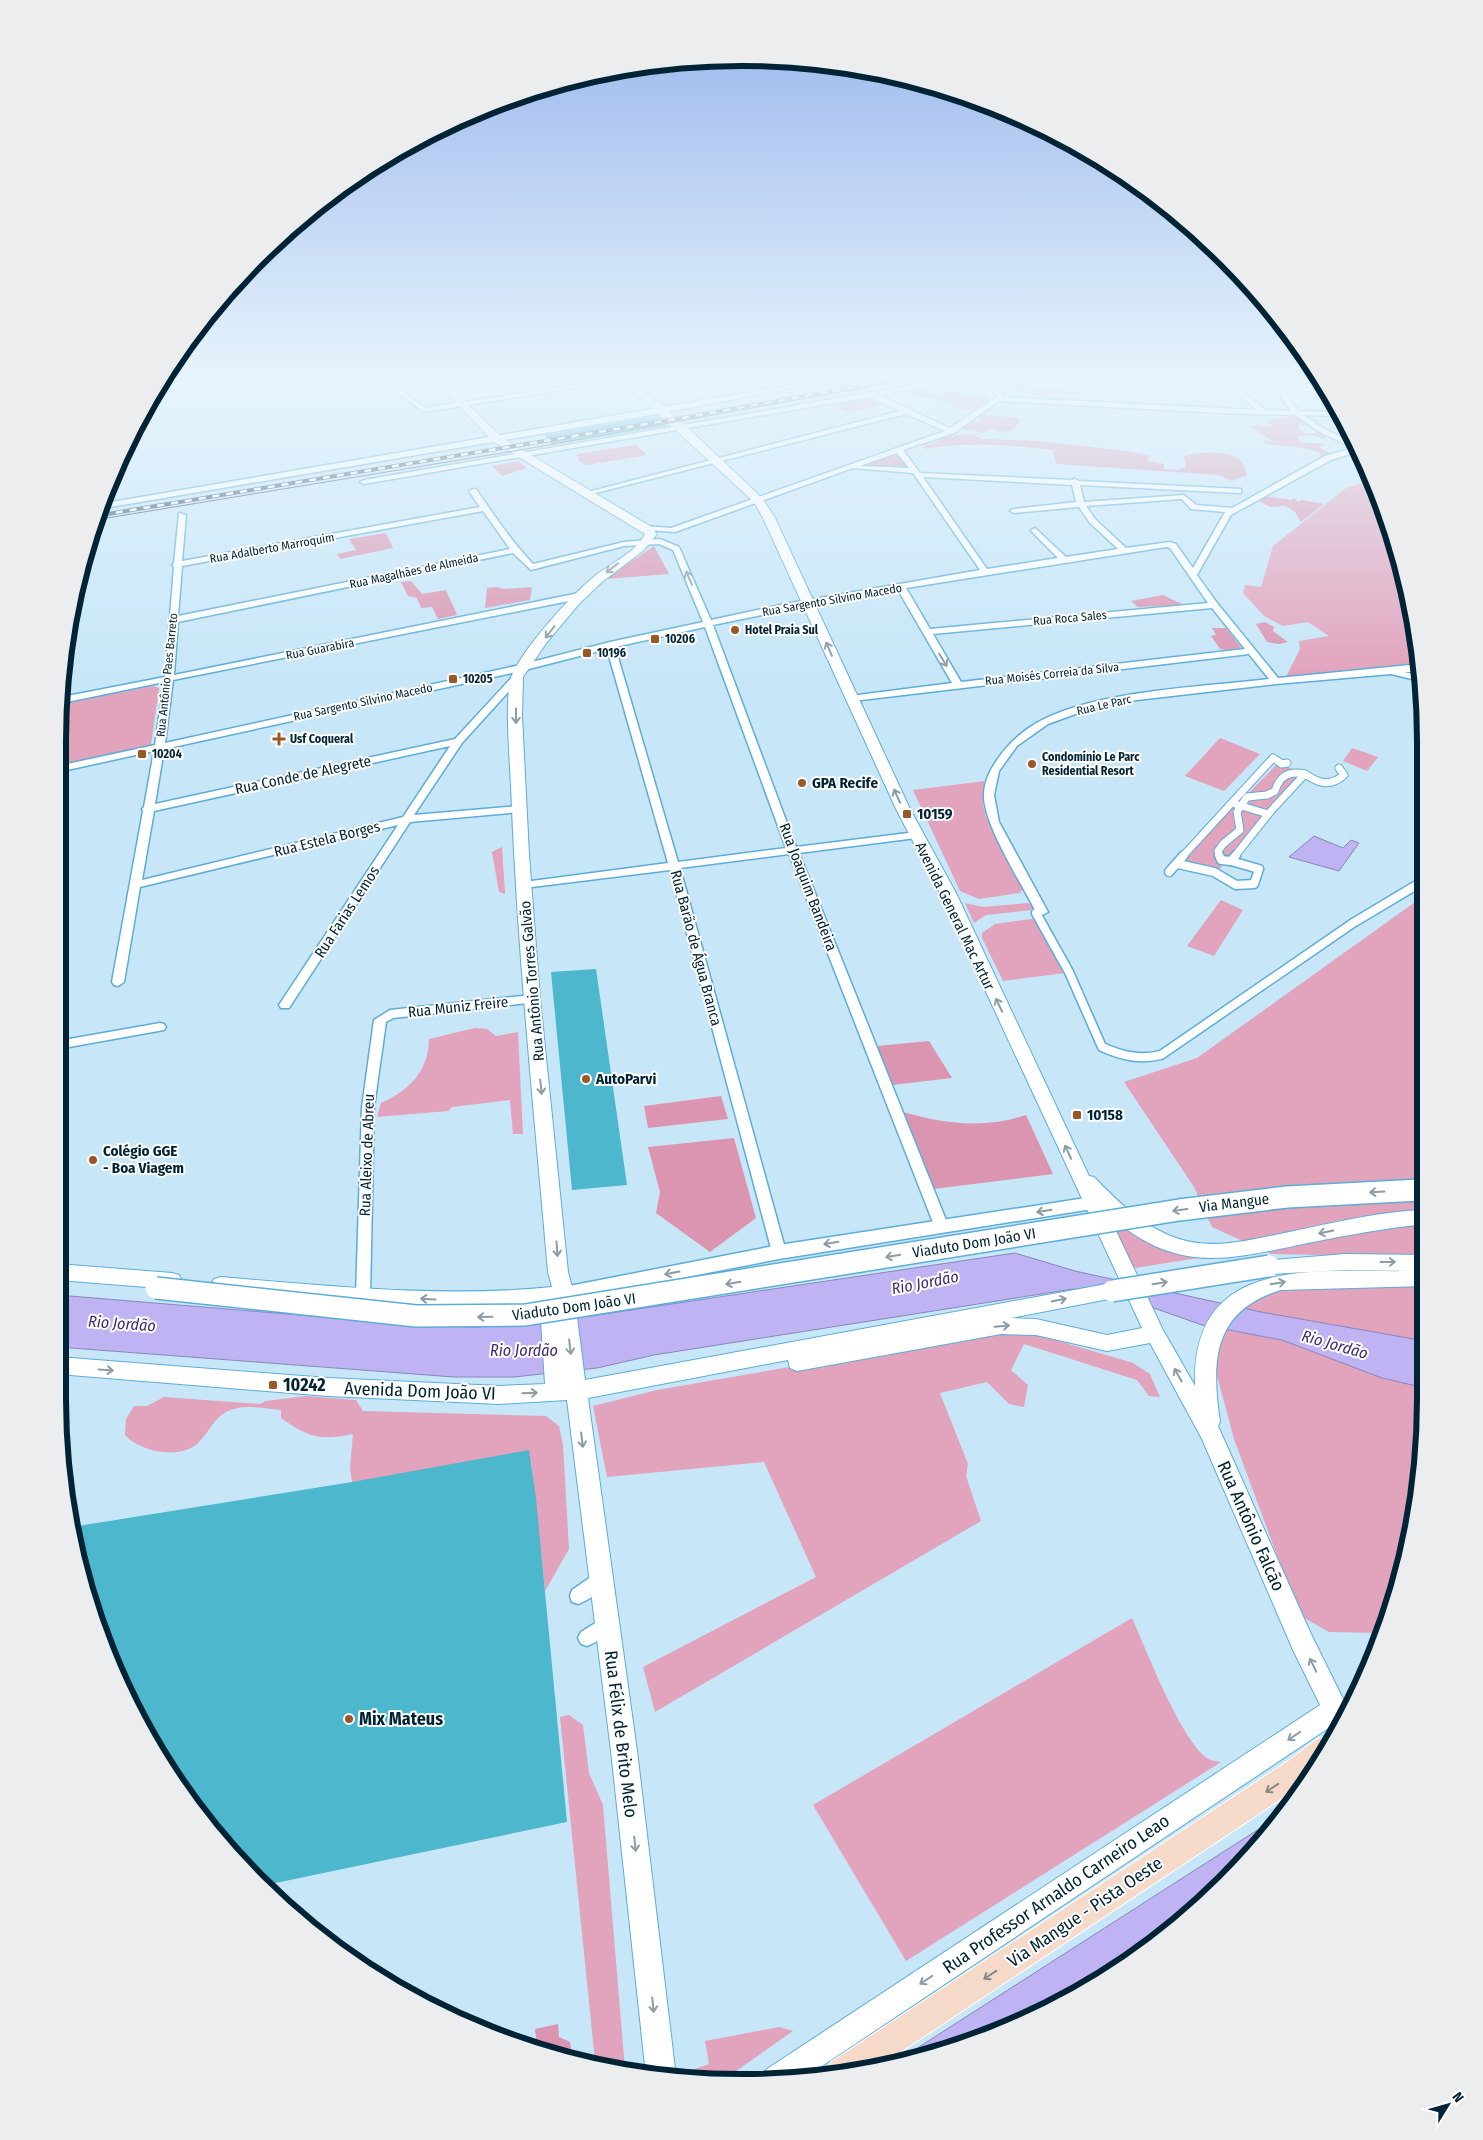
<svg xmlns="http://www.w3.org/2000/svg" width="1483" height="2140" font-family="'Fira Sans Condensed',sans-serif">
<rect width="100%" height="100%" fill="#c7e6f8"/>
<g fill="#e2a3bc">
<polygon points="1369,481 1412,608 1418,667 1286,677 1300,649 1299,641 1329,636 1308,622 1283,626 1264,616 1243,593 1245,585 1261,587 1273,546 1346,488"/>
<polygon points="153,686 159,688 151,745 58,766 61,704"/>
<polygon points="1220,738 1260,754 1224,791 1185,776"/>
<polygon points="1352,748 1378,757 1367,771 1343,761"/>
<polygon points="1277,764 1303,772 1266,812 1240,802"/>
<polygon points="985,781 983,805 986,817 1023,888 1020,893 979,899 960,891 913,790"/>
<polygon points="1234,806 1263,816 1218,871 1183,863"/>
<polygon points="502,847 505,894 499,892 492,852"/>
<polygon points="1425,895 1425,1257 1271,1254 1212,1227 1194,1187 1124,1082 1197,1058"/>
<polygon points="1221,900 1243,910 1214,956 1187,946"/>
<polygon points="965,903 983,907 1028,903 1034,907 1031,910 986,915 974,923"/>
<polygon points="1038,918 1047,921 1073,972 1003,981 982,938 982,933 995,924"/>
<path d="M475 1028 487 1029 496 1036 518 1032 523 1134H513L510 1100 452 1107 448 1111 377 1117 381 1103C409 1091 429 1070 429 1039Z"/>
<polygon points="1121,1224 1205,1257 1128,1269 1108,1227"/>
<polygon points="1397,1278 1425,1280 1425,1399 1412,1532 1382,1633 1329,1632 1299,1615 1234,1439 1215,1368 1221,1328 1240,1307 1267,1291"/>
<polygon points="1015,1328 1133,1363 1150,1374 1160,1397 1149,1396 1137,1380 1024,1344 1011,1370 1028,1385 1024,1407 1009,1404 987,1382 940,1393 968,1464 966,1476 981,1521 655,1712 643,1667 816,1577 764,1462 607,1477 593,1406 657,1390"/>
<path d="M306 1396 356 1400 363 1411 546 1416 559 1426 563 1445 569 1549 545 1591 531 1461 352 1482 350 1468 353 1434C319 1441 308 1437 281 1418V1410C263 1408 239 1403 223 1414 213 1420 207 1435 198 1443 180 1460 140 1452 125 1435L126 1419 134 1406H147L164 1397 260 1404 266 1401Z"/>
<path d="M1132 1618C1146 1649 1183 1746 1210 1760 1213 1761 1218 1761 1221 1762L906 1961 813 1805Z"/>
<polygon points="569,1715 583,1725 589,1773 603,1805 625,2069 595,2061 560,1717"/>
<polygon points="779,2027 793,2031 722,2081 694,2079 692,2070 709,2064 705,2041"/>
</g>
<g fill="#db95b1">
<polygon points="1022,377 1032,382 1021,385 1031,388 1074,389 1081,394 1022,391 1025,389 1016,390 1010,386 1017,385 1010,382 1002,384 995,381 997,378"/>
<path d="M916 389 941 396C948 389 953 390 962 393L963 397 958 401 973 394 985 395 988 399C976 417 952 409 938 397L931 400 903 392Z"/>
<polygon points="860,397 870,398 879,403 878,406 848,412 829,404"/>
<path d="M979 414C993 417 1005 415 1018 418L1020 421 1013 430 1000 432 993 429 985 433 960 429 971 422 981 421 980 418 975 415Z"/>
<path d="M1292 414 1315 422 1306 426 1299 424V429L1306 434 1320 432 1329 436 1323 439 1313 435 1299 436V441C1307 445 1317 442 1326 444L1319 447 1330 454 1319 456 1320 453C1300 445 1284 447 1263 443L1266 440 1274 442 1250 427 1253 425 1270 427 1272 426 1267 422C1275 417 1284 420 1292 414Z"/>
<path d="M971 434 982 439 1040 441 1132 452 1150 456 1147 458 1148 461 1164 464V469L1180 470V468H1186L1184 456C1198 452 1220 451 1234 456 1242 459 1245 468 1247 475L1231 481 1220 475 1056 464 1053 450C1011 445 967 441 925 449L923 447 940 440 938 437Z"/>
<polygon points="636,445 647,455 586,465 579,461 577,454"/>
<polygon points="898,452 913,470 858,466"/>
<polygon points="518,461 527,468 502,476 492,466"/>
<polygon points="1265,496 1291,500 1294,498 1298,502 1302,500 1324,504 1301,522 1295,512 1285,506 1270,507 1259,501"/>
<polygon points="386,533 393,548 340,559 337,554 356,550 349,539"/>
<polygon points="654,546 669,574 605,579"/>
<polygon points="411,581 422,594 446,590 457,615 438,619 432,607 421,608 417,598 408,596 401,582"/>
<polygon points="497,587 504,589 532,587 530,600 485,608 487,588"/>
<polygon points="1163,595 1184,605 1138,607 1131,601"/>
<polygon points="1265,622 1274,627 1273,631 1288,642 1279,644 1267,642 1256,624"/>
<polygon points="1212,628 1226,628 1243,650 1236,652 1220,649 1211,636 1216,635"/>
<polygon points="929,1041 952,1078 892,1085 877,1046"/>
<polygon points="721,1096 728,1119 648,1128 644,1106"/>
<path d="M900 1111C942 1124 985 1129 1026 1115L1053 1174 933 1189Z"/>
<polygon points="734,1138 756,1218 710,1252 656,1213 660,1192 648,1147"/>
<polygon points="558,2024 559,2037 570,2042 572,2055 537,2046 535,2029"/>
</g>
<g fill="#c0b3f3" stroke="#8688ba">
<polygon points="1314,836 1343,848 1351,840 1359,843 1339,871 1289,857"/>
<polygon points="1015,1253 1075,1271 1261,1312 1425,1341 1425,1388 1382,1378 1282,1340 1202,1325 1117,1295 1073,1289 654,1355 597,1368 560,1372 514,1377 454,1377 58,1347 58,1295 432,1326 476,1327 591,1316"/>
<polygon points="1286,1808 1225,1882 1176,1925 1043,2012 894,2063 1259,1829"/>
</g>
<g fill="#4cb7cd">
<polygon points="657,416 668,426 552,445 545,435"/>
<polygon points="596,969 627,1185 572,1190 551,972"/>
<polygon points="529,1450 536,1498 567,1822 266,1885 173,1778 110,1661 81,1576 76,1540 78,1526 352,1482"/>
</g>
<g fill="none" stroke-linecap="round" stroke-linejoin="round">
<g stroke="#5badd8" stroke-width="9">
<g id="pedestrian-far1">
<path d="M1305 774C1320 784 1330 787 1344 775L1339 768"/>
<polyline points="1235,804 1268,814"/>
<polyline points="1183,856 1273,758 1282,764 1287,763"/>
<path d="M1220 856 1218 851 1223 844 1240 830 1237 812 1247 797 1267 795 1275 791C1280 775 1289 771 1305 774L1270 812 1235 856"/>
</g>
</g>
<g stroke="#5badd8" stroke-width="11">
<g id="pedestrian">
<polyline points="1219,855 1221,860 1231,861"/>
<polyline points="1231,861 1236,855"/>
<polyline points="1178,864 1214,872 1236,885 1254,884 1259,869 1231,861"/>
<polyline points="1169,872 1184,855"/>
<path d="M1036 913 1069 972 1102 1047C1122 1056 1140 1060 1161 1055L1353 923 1425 880"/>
</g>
</g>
<g stroke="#5badd8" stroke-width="3">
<g id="minor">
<polygon points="376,377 383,377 425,408 628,377 642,377 424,412"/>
<polygon points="740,377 747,377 764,390 834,377 837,379 663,413 105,508 106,503 757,391"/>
<path d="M961 377H974L878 395 950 428 995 398 1000 392 1003 394 1002 397 1256 410 1232 388 1259 377H1267L1240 389 1265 410 1291 411C1282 400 1278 391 1278 377 1299 377 1330 398 1341 416L1304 415 1323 428 1357 445 1359 451 1331 460 1231 515 1197 575 1217 603 1278 678 1410 665 1418 666 1419 672H1404L1419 675 1420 681 1391 674 1276 684 1137 700 1089 709 1048 724 1017 746 1009 757 999 771 994 795 999 822 1048 912 1042 915 1036 912C1022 884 983 824 984 795 984 782 990 770 997 760 1008 744 1024 729 1042 720 1101 690 1203 687 1269 679L1249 654 853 701 850 700V696L952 683 898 590 785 610 713 625 796 847 916 832 921 835 916 838 799 853 948 1225 946 1229H936L934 1225 789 854 680 868 786 1252 784 1256 779 1257 774 1256 772 1252 670 870 524 888 519 885 524 882 668 863 607 649 521 671 164 749 155 804 455 739 514 675H520V679L462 743 414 815 520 806 525 809 520 812 410 822 289 1008H281L279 1005 398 825 140 887 124 982 118 986 114 985 112 982 143 811 142 809 144 807 154 751 58 772V766L155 745 164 682 62 703V697L165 677 174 567 172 565 174 563 179 513 186 515 182 561 480 507 469 491 473 489H476C494 515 511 541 533 564L624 542 660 539 679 547 711 620 785 604 980 570 913 473 853 468 675 532 646 530 642 528 646 526 671 528 945 431 906 414 588 495 584 493 900 411 869 397 364 484 360 482 364 480ZM1285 381 1314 395 1331 412 1299 411C1291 402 1285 394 1285 381ZM999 401 1221 413 1295 415 1318 431 1353 448 1325 456 1232 508 1196 505 1184 495 1084 502 1080 485 1238 493H1241V489L1079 481 1075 479 1072 480 920 473 903 450 954 433ZM897 453 909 468 860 466ZM923 477 1072 485 1076 502 1014 509 1010 511 1014 513 1079 507 1090 523 1118 549 1066 557 1035 528 1031 530 1032 532 1058 558 987 569ZM1182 499 1191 509 1225 512 1193 568 1176 544 1170 542 1126 548 1095 519 1086 506ZM483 511 510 549 178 616 182 566ZM659 544 673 550 703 622 610 642 520 665 165 743 173 680 579 599 583 596 579 593 174 675 178 622 513 553 531 570 624 546ZM1166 547 1170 548 1208 603 930 629 906 588ZM1212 608 1245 649 961 682 933 634ZM705 627 786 848 678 862 615 647ZM450 746 403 817 142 880 154 811Z"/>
<polygon points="532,995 538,999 536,1002 393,1018 386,1022 374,1107 370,1296 368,1300 363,1302 358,1300 356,1296 362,1107 374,1020 390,1010"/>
<polygon points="160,1023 164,1024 166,1027 164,1030 58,1049 58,1041"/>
<path d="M601 1570 607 1573 609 1578C605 1589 589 1600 578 1604L572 1602 570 1596 572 1590Z"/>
<path d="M608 1615 614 1617 617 1623C612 1633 597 1642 587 1646L581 1644 578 1638 581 1632Z"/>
</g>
</g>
<g stroke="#5badd8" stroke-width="3">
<polygon id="tertiary" points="1092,1197 1098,1199 1100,1203 1098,1207 1092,1209 779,1259 564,1301 558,1299 555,1294 558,1289 564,1287 779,1245"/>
</g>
<g stroke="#5badd8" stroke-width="2">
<g id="secondary">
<path d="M431 377H441L502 438 650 526 657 534 644 550 602 582 579 604 547 642 523 677 522 715 529 855 540 999 568 1272 574 1294 585 1380 1112 1283 1119 1285 1122 1291 1119 1297 1011 1318 1036 1319 1107 1335 1142 1328 941 895 896 809 763 518 754 502 618 377H628L686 426 762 498 775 518 910 809 957 895 1089 1176 1094 1177C1118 1202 1145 1228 1179 1239 1216 1251 1257 1238 1294 1231 1337 1222 1382 1211 1425 1210V1224C1386 1228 1347 1235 1308 1243 1227 1260 1176 1275 1108 1214L1163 1330 1195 1386C1191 1252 1318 1273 1411 1271L1345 1270 1269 1274 1262 1271 1259 1266 1262 1261 1345 1254 1425 1255V1286L1281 1290C1213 1311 1211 1360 1220 1422L1218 1426 1311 1634 1348 1709 1335 1732 1330 1727 807 2076 762 2079 767 2069 1320 1705 1293 1650 1202 1439 1150 1343 1107 1351 1036 1335 1001 1334 797 1371 790 1368 788 1360 588 1398 637 1751 676 2077 646 2075 611 1751 567 1400 499 1404 328 1396 58 1374V1357L328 1378 499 1386 545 1384 540 1304C434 1315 327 1302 221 1293L214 1291 211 1285 214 1279 221 1277C331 1286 442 1298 552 1287L548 1272C534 1110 517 949 511 786 510 763 504 693 512 675 524 647 572 594 596 575 612 563 636 552 645 534L494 442Z"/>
<polygon points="58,1264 172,1273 179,1275 182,1281 179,1287 172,1289 58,1280"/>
</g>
</g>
<g stroke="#fff" stroke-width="2">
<polygon id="primary" points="1326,1736 1331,1739 1308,1781 875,2069 827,2074 831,2062 1288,1761 1316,1740"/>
</g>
<use href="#pedestrian-far1" stroke="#fff" stroke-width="7"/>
<use href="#pedestrian" stroke="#fff" stroke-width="8"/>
<use href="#minor" fill="#fff" fill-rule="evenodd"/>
<use href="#tertiary" fill="#fff" fill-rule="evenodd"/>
<use href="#secondary" fill="#fff" fill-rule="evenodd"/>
<use href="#primary" fill="#f6dac9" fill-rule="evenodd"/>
<polyline stroke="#2e5162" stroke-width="1" points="101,519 526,449 924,377"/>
<g stroke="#2e5162" stroke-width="4">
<polyline id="rail" points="102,515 682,418 910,377"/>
</g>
<use href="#rail" stroke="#fff" stroke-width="2.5" stroke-dasharray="7" stroke-linecap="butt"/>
<g stroke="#5badd8" stroke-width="19" stroke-linecap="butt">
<polyline id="secondary-bridge-far1" points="1395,1191 1425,1190"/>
</g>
<g stroke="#5badd8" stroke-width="24" stroke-linecap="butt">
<g id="secondary-bridge">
<polyline points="156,1288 416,1316 525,1315 1179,1210 1287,1197 1420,1190"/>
<polyline points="1112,1291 1269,1266"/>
</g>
</g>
<use href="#secondary-bridge-far1" stroke="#fff" stroke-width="17"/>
<use href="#secondary-bridge" stroke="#fff" stroke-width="21"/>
</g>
<defs><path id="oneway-shaft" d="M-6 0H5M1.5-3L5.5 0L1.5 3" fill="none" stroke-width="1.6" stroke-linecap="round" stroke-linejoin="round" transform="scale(1.25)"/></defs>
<g stroke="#8c9ca4">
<use href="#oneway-shaft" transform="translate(612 568) rotate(142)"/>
<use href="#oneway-shaft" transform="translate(689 578) rotate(-113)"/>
<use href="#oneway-shaft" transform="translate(550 632) rotate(128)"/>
<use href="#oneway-shaft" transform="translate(829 649) rotate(-113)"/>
<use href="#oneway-shaft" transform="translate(943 660) rotate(59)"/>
<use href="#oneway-shaft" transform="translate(516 716) rotate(90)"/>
<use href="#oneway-shaft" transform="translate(897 796) rotate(-115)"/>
<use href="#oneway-shaft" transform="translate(999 1005) rotate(-115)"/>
<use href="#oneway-shaft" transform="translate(541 1087) rotate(84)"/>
<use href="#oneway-shaft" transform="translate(1068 1152) rotate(-115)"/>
<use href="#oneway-shaft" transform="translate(1377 1192) rotate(177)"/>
<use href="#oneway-shaft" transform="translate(1180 1210) rotate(172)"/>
<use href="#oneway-shaft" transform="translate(1044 1211) rotate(171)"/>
<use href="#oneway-shaft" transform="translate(1326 1232) rotate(169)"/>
<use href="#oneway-shaft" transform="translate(831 1243) rotate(171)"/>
<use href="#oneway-shaft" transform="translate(557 1249) rotate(86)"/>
<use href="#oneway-shaft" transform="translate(893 1256) rotate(170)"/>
<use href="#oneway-shaft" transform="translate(1388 1262)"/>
<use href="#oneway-shaft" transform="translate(672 1273) rotate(169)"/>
<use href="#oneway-shaft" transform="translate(733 1283) rotate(171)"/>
<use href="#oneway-shaft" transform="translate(1160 1283) rotate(-9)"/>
<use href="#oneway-shaft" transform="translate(1278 1283) rotate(-9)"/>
<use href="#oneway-shaft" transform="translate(428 1299) rotate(-177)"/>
<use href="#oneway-shaft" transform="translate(1059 1300) rotate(-11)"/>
<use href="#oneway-shaft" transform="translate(485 1317) rotate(179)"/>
<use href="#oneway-shaft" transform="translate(1002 1326) rotate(-5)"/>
<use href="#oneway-shaft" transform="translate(570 1347) rotate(83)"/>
<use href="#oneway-shaft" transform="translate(106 1370) rotate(4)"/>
<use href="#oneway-shaft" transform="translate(1178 1375) rotate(-119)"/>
<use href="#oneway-shaft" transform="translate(530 1393) rotate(-2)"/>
<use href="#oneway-shaft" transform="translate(582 1440) rotate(83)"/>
<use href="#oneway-shaft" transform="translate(1313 1665) rotate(-116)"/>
<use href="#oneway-shaft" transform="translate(1294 1736) rotate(146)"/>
<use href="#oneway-shaft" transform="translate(635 1844) rotate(84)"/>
<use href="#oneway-shaft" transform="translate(926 1980) rotate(146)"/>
<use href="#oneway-shaft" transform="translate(653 2005) rotate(84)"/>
</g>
<g stroke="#878886">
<use href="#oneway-shaft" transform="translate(1272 1788) rotate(146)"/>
<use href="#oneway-shaft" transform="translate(990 1975) rotate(146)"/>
</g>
<linearGradient id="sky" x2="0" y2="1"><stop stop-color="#98b4ec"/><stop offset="0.56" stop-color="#e6f4fc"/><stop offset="1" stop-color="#e6f4fc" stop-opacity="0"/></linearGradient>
<rect width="1483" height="676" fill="url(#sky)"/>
<g fill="#9b5827" stroke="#fff" stroke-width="2">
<circle cx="735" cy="630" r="5"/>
<rect x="650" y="634" width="10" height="10" rx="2.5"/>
<rect x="582" y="648" width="10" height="10" rx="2.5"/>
<rect x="448" y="674" width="10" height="10" rx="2.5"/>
<path d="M276.5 731.5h5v5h5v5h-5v5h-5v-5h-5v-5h5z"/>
<rect x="137" y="749" width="10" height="10" rx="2.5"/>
<circle cx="1032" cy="764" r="5"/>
<circle cx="802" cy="783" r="5"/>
<rect x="902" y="809" width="10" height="10" rx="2.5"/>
<circle cx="586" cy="1079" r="5"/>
<rect x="1072" y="1110" width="10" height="10" rx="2.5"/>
<circle cx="93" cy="1160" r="5"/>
<rect x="268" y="1380" width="10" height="10" rx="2.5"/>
<circle cx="349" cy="1719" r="5"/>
</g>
<g text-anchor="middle" stroke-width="4" stroke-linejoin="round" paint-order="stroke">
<g font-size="12" fill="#002435" stroke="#fff">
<text transform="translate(272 548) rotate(-10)" y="4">Rua Adalberto Marroquim</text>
<text transform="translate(414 571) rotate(-12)" y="4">Rua Magalhães de Almeida</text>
<text transform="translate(832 600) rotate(-10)" y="4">Rua Sargento Silvino Macedo</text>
<text transform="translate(1070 618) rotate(-5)" y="4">Rua Roca Sales</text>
<text transform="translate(320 649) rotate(-11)" y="4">Rua Guarabira</text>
<text transform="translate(1052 674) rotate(-6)" y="4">Rua Moisés Correia da Silva</text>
<text transform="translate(167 675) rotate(-84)" y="4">Rua Antônio Paes Barreto</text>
<text transform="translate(363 702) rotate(-12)" y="4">Rua Sargento Silvino Macedo</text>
<text transform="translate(1104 705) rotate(-13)" y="4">Rua Le Parc</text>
</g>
<g font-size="12" font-weight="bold" fill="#002435" stroke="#fff" text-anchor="start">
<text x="745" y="634">Hotel Praia Sul</text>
<text x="665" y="643">10206</text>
<text x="597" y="657">10196</text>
<text x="463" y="683">10205</text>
<text x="290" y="743">Usf Coqueral</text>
<text x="152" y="758">10204</text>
<text x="1042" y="761">Condomínio Le Parc<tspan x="1042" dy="14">Residential Resort</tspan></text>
</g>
<g font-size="15" fill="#002435" stroke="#fff">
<text transform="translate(303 775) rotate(-12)" y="5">Rua Conde de Alegrete</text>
<text transform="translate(327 839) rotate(-14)" y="5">Rua Estela Borges</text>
<text transform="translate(808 887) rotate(69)" y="5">Rua Joaquim Bandeira</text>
<text transform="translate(347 912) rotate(-57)" y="5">Rua Farias Lemos</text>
<text transform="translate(955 916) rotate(64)" y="5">Avenida General Mac Artur</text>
<text transform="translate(696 948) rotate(75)" y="5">Rua Barão de Água Branca</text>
<text transform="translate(532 981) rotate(-95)" y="5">Rua Antônio Torres Galvão</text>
<text transform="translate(458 1007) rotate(-6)" y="5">Rua Muniz Freire</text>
<text transform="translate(367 1155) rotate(-88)" y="5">Rua Aleixo de Abreu</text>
<text transform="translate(1234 1203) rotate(-7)" y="5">Via Mangue</text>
<text transform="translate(974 1243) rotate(-9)" y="5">Viaduto Dom João VI</text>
<text transform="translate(574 1307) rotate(-8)" y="5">Viaduto Dom João VI</text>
</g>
<g font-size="15" font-weight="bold" fill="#002435" stroke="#fff" text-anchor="start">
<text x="812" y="788">GPA Recife</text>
<text x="917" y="819">10159</text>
<text x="596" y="1084">AutoParvi</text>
<text x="1087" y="1120">10158</text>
<text x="103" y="1156">Colégio GGE<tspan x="103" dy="17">- Boa Viagem</tspan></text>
</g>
<g font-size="16" font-style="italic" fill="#402872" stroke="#fff">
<text transform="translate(925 1282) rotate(-11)" y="6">Rio Jordão</text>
<text transform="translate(122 1323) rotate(4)" y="6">Rio Jordão</text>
<text transform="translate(1335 1344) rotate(16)" y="6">Rio Jordão</text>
<text x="524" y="1356">Rio Jordão</text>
</g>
<g font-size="18" font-weight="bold" fill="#002435" stroke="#fff" text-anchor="start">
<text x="283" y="1391">10242</text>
<text x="359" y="1725">Mix Mateus</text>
</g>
<g font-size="18" fill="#002435" stroke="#fff">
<text transform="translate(420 1391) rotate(2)" y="6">Avenida Dom João VI</text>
<text transform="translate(1251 1526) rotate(66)" y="6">Rua Antônio Falcão</text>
<text transform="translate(621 1734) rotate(83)" y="6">Rua Félix de Brito Melo</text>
<text transform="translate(1056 1894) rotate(-34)" y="6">Rua Professor Arnaldo Carneiro Leao</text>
<text transform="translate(1085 1912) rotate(-34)" y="6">Via Mangue - Pista Oeste</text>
</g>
</g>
<path d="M0 0H1483V2140H0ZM741 66H742A675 675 0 0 1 1417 741V1399A675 675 0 0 1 742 2074H741A675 675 0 0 1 66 1399V741A675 675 0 0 1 741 66Z" fill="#ebedef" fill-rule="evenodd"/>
<path fill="none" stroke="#002435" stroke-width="6" d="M741 66H742A675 675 0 0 1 1417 741V1399A675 675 0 0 1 742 2074H741A675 675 0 0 1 66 1399V741A675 675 0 0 1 741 66Z"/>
<g transform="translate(1448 2105) rotate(53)" stroke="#ffffff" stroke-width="4" paint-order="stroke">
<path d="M0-4L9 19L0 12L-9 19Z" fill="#002435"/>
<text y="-8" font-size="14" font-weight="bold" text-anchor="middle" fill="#002435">N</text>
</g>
</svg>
